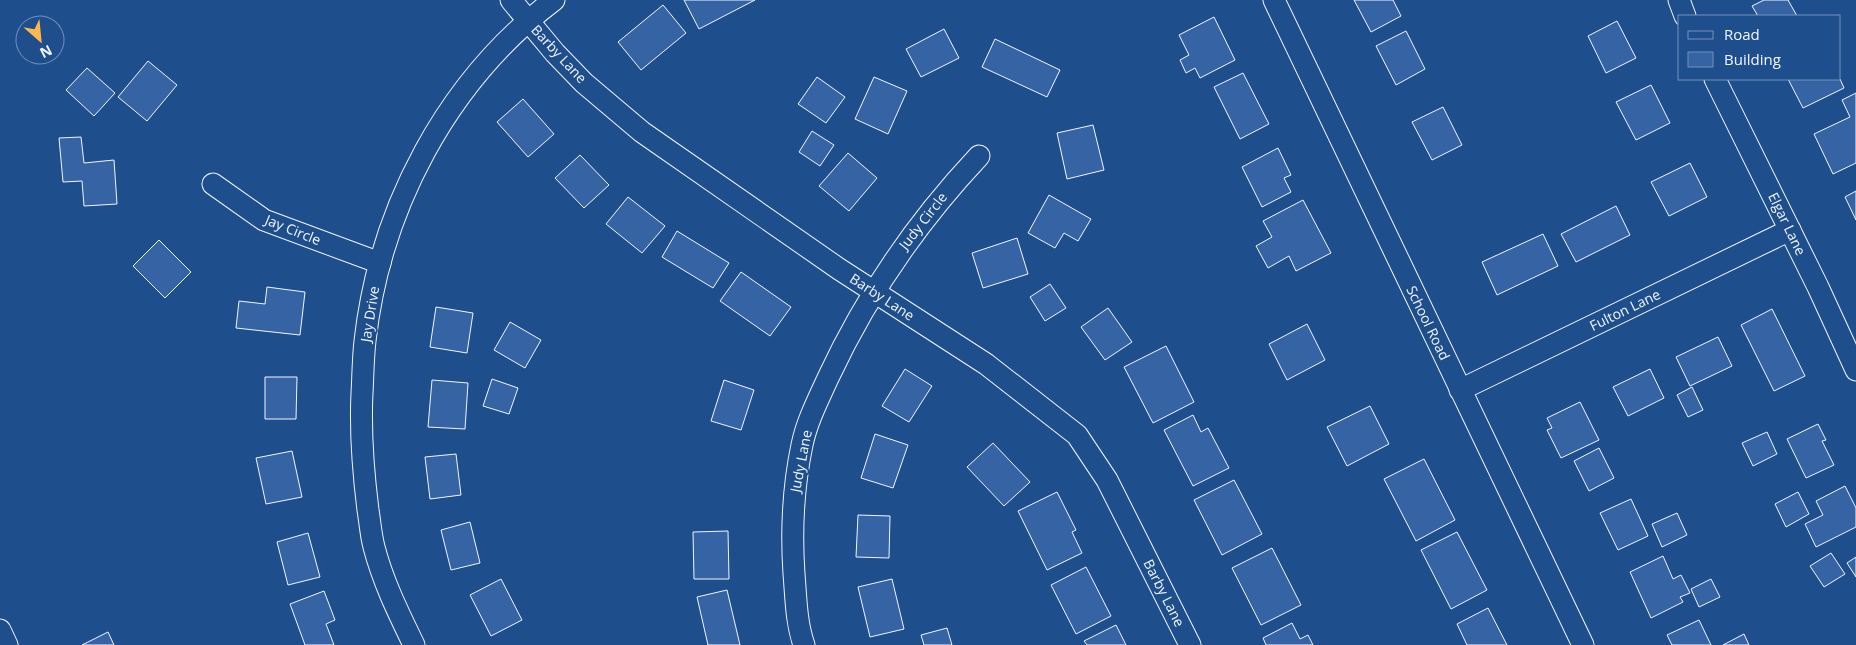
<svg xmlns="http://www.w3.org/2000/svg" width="1856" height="645" font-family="'Open Sans',sans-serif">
<rect width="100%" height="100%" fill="#1f4e8c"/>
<g fill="#3563a3" stroke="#f2f6ff">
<polygon points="684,0 755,0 699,29"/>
<polygon points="1354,0 1393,0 1401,16 1371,32"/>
<polygon points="1764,0 1788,0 1797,16 1758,16 1752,6"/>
<polygon points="663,5 686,33 641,70 618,42"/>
<polygon points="1214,17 1235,60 1200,78 1195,68 1186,73 1180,60 1189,55 1179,35"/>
<polygon points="1617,21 1636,58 1606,73 1588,36"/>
<polygon points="944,29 959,58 921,77 906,49"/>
<polygon points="1406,31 1425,69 1396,85 1376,46"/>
<polygon points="995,39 1060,70 1047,97 982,67"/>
<polygon points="148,61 177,85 147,121 118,97"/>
<polygon points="87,68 115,93 94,116 66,90"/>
<polygon points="1243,73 1269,124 1240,139 1214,87"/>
<polygon points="817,77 845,97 826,123 798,104"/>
<polygon points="874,77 907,91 888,134 855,119"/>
<polygon points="1788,79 1840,79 1844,88 1803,108"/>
<polygon points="1651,85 1670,123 1636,140 1616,102"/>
<polygon points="1856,93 1856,163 1833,174 1814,134 1850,117 1842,100"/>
<polygon points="523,99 554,134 528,157 497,122"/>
<polygon points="1443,107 1462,145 1432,160 1412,122"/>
<polygon points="1093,125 1104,170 1067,179 1057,133"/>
<polygon points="812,131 834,145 820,166 799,152"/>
<polygon points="81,137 84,163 114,160 117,204 84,206 82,181 63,182 59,138"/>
<polygon points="1278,148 1291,175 1284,178 1291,192 1262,207 1242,167"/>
<polygon points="848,153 877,178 849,211 819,186"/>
<polygon points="580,155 609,185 584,208 555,178"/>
<polygon points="1690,163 1707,197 1669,216 1651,182"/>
<polygon points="1856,191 1856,220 1845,197"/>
<polygon points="1049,195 1091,219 1078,241 1064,233 1055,248 1028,233"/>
<polygon points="628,197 665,226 642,253 606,224"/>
<polygon points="1303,200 1331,253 1296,271 1289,256 1268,268 1256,246 1272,237 1263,221"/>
<polygon points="1616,206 1630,235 1576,262 1561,234"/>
<polygon points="677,231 729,263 713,288 662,257"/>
<polygon points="1543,234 1558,266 1497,295 1482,262"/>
<polygon points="1017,238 1028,274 983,288 972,253"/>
<polygon points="159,240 191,272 165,298 133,266"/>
<polygon points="741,272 791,307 770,336 720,301"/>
<polygon points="1050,284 1066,308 1045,321 1030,297"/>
<polygon points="267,287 305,292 300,335 236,328 239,301 265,304"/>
<polygon points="436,307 473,313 467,353 430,347"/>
<polygon points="1108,308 1132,342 1105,360 1081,327"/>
<polygon points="1772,309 1805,376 1774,391 1741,325"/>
<polygon points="510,322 541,340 525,368 494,350"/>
<polygon points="1307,324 1325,360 1287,380 1269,344"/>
<polygon points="1718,337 1732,366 1690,386 1676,357"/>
<polygon points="1166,346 1194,402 1153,423 1124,367"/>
<polygon points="905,369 932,386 909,422 882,406"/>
<polygon points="1650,369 1664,398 1628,416 1613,387"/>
<polygon points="265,377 297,377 296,419 265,419"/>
<polygon points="492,379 518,388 509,414 483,406"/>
<polygon points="432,380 468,383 465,429 428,427"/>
<polygon points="724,380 754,390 741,430 711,421"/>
<polygon points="1692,387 1703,410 1688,417 1677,395"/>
<polygon points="1580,402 1599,440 1561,458 1547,430 1552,428 1547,418"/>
<polygon points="1370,406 1389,444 1347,466 1327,427"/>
<polygon points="1193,415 1201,432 1208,428 1229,468 1193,486 1164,430"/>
<polygon points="1818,424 1826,440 1822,441 1834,465 1806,478 1787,439"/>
<polygon points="1767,432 1777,454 1753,466 1742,443"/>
<polygon points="875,434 908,445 893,488 861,478"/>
<polygon points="993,443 1030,482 1004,506 967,467"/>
<polygon points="1599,448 1614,478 1589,491 1574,461"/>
<polygon points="292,451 302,497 266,504 256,458"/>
<polygon points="456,454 461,495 430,499 425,457"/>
<polygon points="1424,459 1455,520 1416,541 1384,479"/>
<polygon points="1234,480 1262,534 1222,555 1194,500"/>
<polygon points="1845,486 1856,508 1856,527 1816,547 1805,524 1823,515 1816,501"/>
<polygon points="1057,492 1076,530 1072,532 1082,553 1047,570 1018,511"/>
<polygon points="1798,492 1809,514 1786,527 1775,504"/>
<polygon points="1631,499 1648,536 1618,550 1600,513"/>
<polygon points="1677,513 1687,535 1662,547 1652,524"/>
<polygon points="858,515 890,516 889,558 856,557"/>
<polygon points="470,522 480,563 451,570 441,530"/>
<polygon points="728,531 729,579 694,579 693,532"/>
<polygon points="1457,532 1487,590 1451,609 1421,550"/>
<polygon points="308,533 320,577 288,585 277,542"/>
<polygon points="1272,548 1301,605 1261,625 1232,568"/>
<polygon points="1831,553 1845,574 1824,587 1810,566"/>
<polygon points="1663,556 1673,579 1681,575 1690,593 1680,597 1683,602 1651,618 1630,572"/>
<polygon points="1856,557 1856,577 1847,563"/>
<polygon points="1086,567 1111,616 1076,634 1051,585"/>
<polygon points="501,579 522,620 491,636 470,595"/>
<polygon points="892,579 904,629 870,637 858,587"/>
<polygon points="1711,579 1720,597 1699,607 1691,589"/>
<polygon points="727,590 740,645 708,645 697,597"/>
<polygon points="324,591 335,620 326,624 334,645 305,645 290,604"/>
<polygon points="1488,608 1507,645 1467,645 1457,624"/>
<polygon points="1699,620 1711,645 1672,645 1667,635"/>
<polygon points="1292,623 1300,639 1308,635 1313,645 1266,645 1263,638"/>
<polygon points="1116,625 1126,645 1087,645 1084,641"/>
<polygon points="947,628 952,645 924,645 921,635"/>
<polygon points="108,632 114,645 82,645"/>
<polygon points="1744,634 1749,645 1723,645"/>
</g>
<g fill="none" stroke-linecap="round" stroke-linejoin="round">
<g stroke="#f2f6ff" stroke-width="23">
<g id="minor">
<polyline points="511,0 555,53 584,83 642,132 839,269 986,364 1077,435 1107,480 1190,645"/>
<polyline points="1274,0 1583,645"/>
<polyline points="1679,0 1685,16"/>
<polyline points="1715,79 1818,287 1856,370"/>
<polyline points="213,184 264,220 380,263"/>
<polyline points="1460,390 1790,230"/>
<polyline points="0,630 7,645"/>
<path d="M414 645C399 614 383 582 374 547 371 536 370 522 368 510 363 470 360 433 362 393 363 376 363 358 365 341 380 208 447 81 554 0"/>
<path d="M804 645C796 622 796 597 794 574 791 530 793 488 802 445 807 421 818 400 828 378 867 294 916 223 979 156"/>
</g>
</g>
<use href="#minor" stroke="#1f4e8c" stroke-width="21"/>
</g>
<g text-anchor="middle" stroke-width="4" stroke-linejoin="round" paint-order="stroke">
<g font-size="14" fill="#f2f6ff" stroke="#1f4e8c">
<text transform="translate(559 54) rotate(47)" y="5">Barby Lane</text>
<text transform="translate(923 221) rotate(-52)" y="5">Judy Circle</text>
<text transform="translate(1787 224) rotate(64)" y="5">Elgar Lane</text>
<text transform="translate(293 230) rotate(22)" y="5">Jay Circle</text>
<text transform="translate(882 297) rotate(33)" y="5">Barby Lane</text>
<text transform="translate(1625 310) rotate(-26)" y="5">Fulton Lane</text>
<text transform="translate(370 314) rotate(-81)" y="5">Jay Drive</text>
<text transform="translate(1428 323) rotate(64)" y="5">School Road</text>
<text transform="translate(801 461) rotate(-79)" y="5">Judy Lane</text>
<text transform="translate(1164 593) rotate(63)" y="5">Barby Lane</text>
</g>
</g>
<rect x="1678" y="15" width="162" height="65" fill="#1f4e8c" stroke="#7391ba"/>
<rect x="1688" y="31" width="25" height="8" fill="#1f4e8c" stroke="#7391ba"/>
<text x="1724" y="40" font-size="15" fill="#f2f6ff">Road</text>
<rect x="1688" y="52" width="25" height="15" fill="#3563a3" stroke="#7391ba"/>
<text x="1724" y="65" font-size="15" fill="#f2f6ff">Building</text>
<g transform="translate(40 40) rotate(153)"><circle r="24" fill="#1f4e8c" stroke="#7391ba"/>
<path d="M0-4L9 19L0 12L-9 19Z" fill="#ffb74d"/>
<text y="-8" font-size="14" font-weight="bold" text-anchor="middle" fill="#f2f6ff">N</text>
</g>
</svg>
